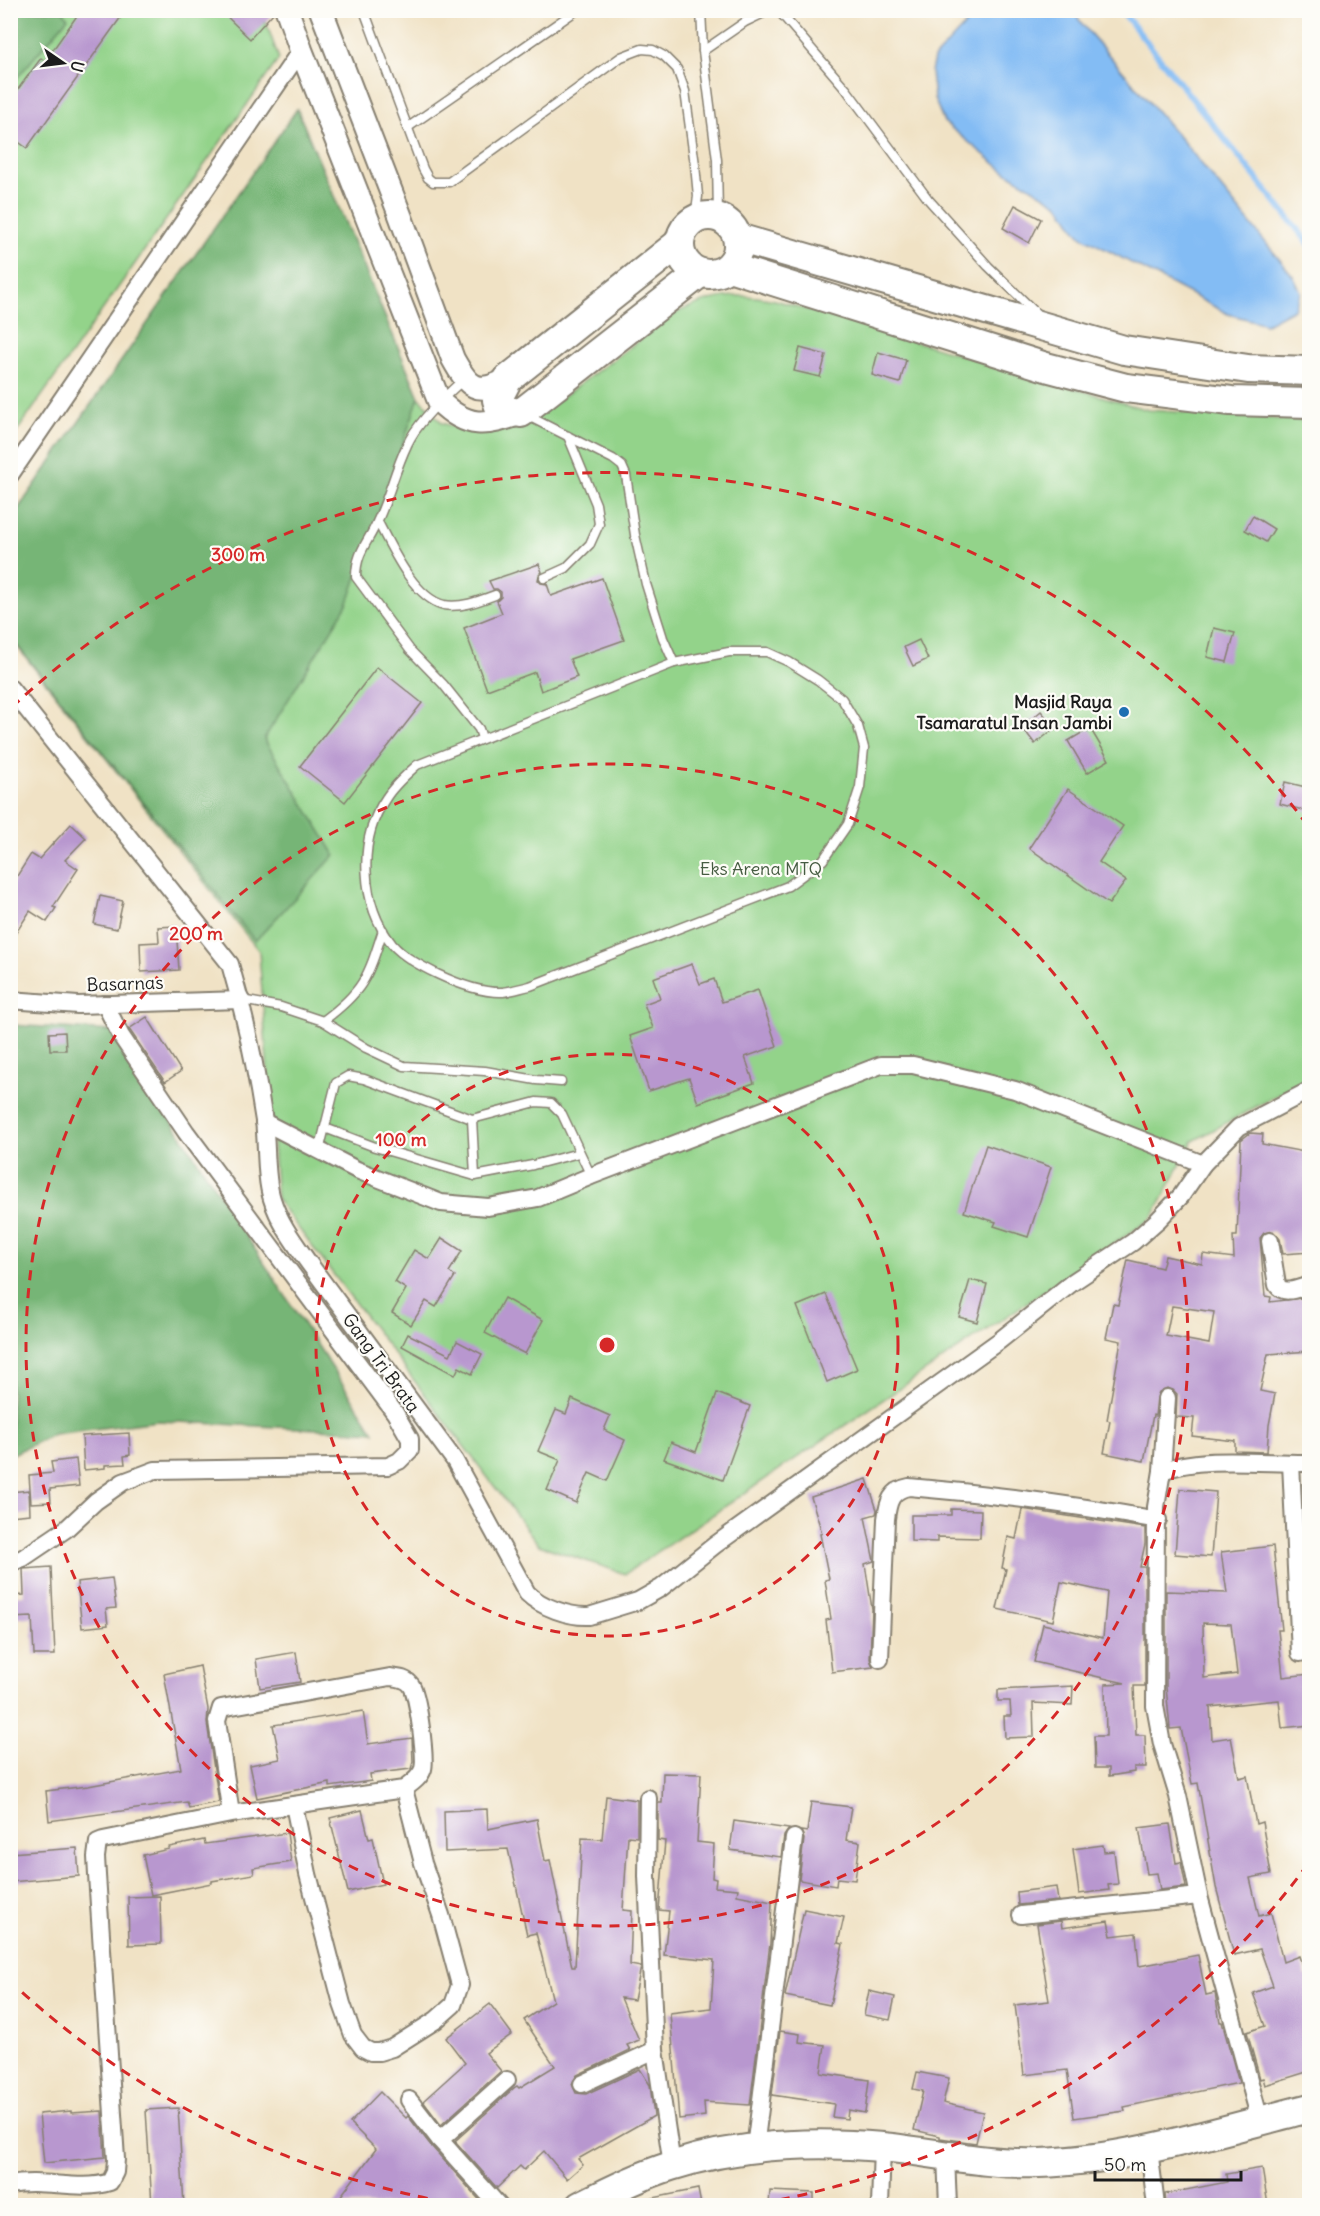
<svg xmlns="http://www.w3.org/2000/svg" width="1320" height="2216" font-family="Delius,sans-serif">
<rect width="100%" height="100%" fill="#fdfcf7"/>
<filter id="ink" filterUnits="userSpaceOnUse"><feTurbulence type="fractalNoise" baseFrequency=".0167" numOctaves="2"/><feDisplacementMap in="SourceGraphic" scale="12" xChannelSelector="R" yChannelSelector="G"/><feConvolveMatrix kernelMatrix="1 2 1 2 8 2 1 2 1" color-interpolation-filters="sRGB"/></filter>
<filter id="wash" filterUnits="userSpaceOnUse"><feTurbulence type="fractalNoise" baseFrequency=".008" numOctaves="4" result="noise"/><feDisplacementMap in="SourceGraphic" scale="24" xChannelSelector="R" yChannelSelector="G"/><feGaussianBlur stdDeviation="1.35" result="paint"/><feColorMatrix in="noise" values="0 0 0 0 0 0 0 0 0 0 0 0 0 0 0 0 0 1.4 0 .05"/><feComposite in="paint" operator="in"/></filter>
<g filter="url(#wash)">
<rect width="100%" height="100%" fill="#f0e2c5"/>
<g fill="#93d38a" stroke="#587853" stroke-width="1.5">
<polygon points="11,11 262,11 279,59 11,440"/>
<path d="M297 109 419 397 442 423 468 431 557 401 676 313C712 296 736 292 775 300L1148 410 1309 421V1078L1193 1141 1152 1218 625 1574 539 1545 277 1200 259 951 11 639V519Z"/>
</g>
<g fill="#76b576" stroke="#496849" stroke-width="1.5">
<polygon points="11,10 63,11 68,18 11,85"/>
<polygon points="297,109 419,397 348,603 264,739 335,855 255,941 11,638 11,519"/>
<polygon points="11,1025 113,1031 374,1432 158,1421 54,1434 11,1455"/>
</g>
<path fill="#83bcf4" stroke="#506c88" stroke-width="1.5" d="M984 11H1073L1083 25 1186 145 1293 276 1301 292 1294 309 1266 324 1228 314 1082 237C1072 227 1068 216 1059 205L1003 170 944 122 934 98 931 72 934 58 967 23Z"/>
<g fill="none" stroke-linecap="round" stroke-linejoin="round">
<polyline stroke="#83bcf4" stroke-width="6" points="1121,10 1310,245"/>
</g>
<g id="blocks">
<g fill="#b897cf" fill-rule="evenodd">
<polygon points="81,10 113,10 121,17 27,148 10,136 10,100 41,58 45,61"/>
<polygon points="220,10 274,10 274,12 250,39"/>
<polygon points="1015,205 1041,219 1029,243 1003,228"/>
<polygon points="800,348 826,355 820,377 794,371"/>
<polygon points="878,352 906,360 900,383 872,375"/>
<polygon points="1253,516 1274,529 1266,542 1245,530"/>
<polygon points="539,564 542,572 539,575 538,580 541,583 547,584 551,596 602,578 624,640 570,659 577,677 541,691 535,672 487,690 464,628 502,613 497,601 501,597 501,592 497,589 493,589 489,581"/>
<polygon points="1214,628 1235,633 1227,662 1207,657"/>
<polygon points="919,640 928,659 913,666 904,647"/>
<polygon points="377,667 422,703 345,802 300,766"/>
<polygon points="1041,711 1055,728 1035,744 1022,727"/>
<polygon points="1090,728 1109,760 1087,773 1068,741"/>
<polygon points="1285,782 1310,788 1310,812 1280,804"/>
<polygon points="1068,789 1123,826 1099,862 1126,881 1109,904 1029,848"/>
<polygon points="71,824 86,838 65,860 78,869 53,907 56,908 47,922 30,911 10,942 10,887 31,854 39,859"/>
<polygon points="100,896 123,901 117,929 94,924"/>
<polygon points="176,926 179,970 141,972 140,943 159,942 158,927"/>
<polygon points="692,964 700,984 714,979 722,1002 758,990 777,1046 745,1057 754,1083 698,1103 689,1078 649,1091 630,1036 653,1028 644,1004 660,998 653,978"/>
<polygon points="147,1017 181,1071 165,1082 129,1029"/>
<polygon points="65,1032 66,1050 50,1050 49,1033"/>
<path d="M1250 1133 1263 1134 1262 1144 1310 1153V1252L1283 1254 1280 1239 1273 1231 1264 1233 1260 1238 1265 1296 1271 1297 1270 1302 1310 1297V1351L1268 1354 1260 1391 1275 1394 1269 1425 1267 1452 1235 1451V1441L1192 1436 1194 1418 1176 1417 1177 1394 1173 1390 1167 1388 1159 1392 1157 1397 1155 1416 1153 1415 1144 1461 1104 1453 1110 1421 1107 1420 1121 1341 1106 1338 1113 1304 1118 1305 1128 1260 1162 1268 1165 1256 1202 1264 1203 1254 1234 1258 1233 1236H1237L1241 1140ZM1172 1306 1214 1312 1209 1344 1166 1336Z"/>
<polygon points="986,1145 1051,1167 1028,1237 994,1226 996,1222 964,1212"/>
<polygon points="442,1238 462,1251 449,1272 455,1276 436,1307 426,1301 411,1325 392,1313 406,1289 395,1282 414,1250 429,1259"/>
<polygon points="970,1280 987,1284 977,1322 959,1317"/>
<polygon points="826,1294 857,1369 827,1382 797,1306"/>
<polygon points="504,1298 543,1320 525,1354 485,1333"/>
<polygon points="408,1334 450,1355 457,1341 482,1354 472,1374 459,1367 455,1375 402,1346"/>
<polygon points="717,1393 750,1406 723,1480 664,1459 671,1442 696,1452"/>
<polygon points="572,1399 610,1416 604,1430 625,1440 607,1481 589,1473 576,1503 547,1490 560,1460 538,1451 556,1410 566,1414"/>
<polygon points="129,1433 130,1455 124,1456 125,1464 105,1465 105,1468 84,1470 82,1436"/>
<polygon points="76,1459 79,1486 50,1489 51,1502 31,1503 29,1475 53,1473 51,1462"/>
<polygon points="867,1479 877,1510 876,1514 865,1517 874,1561 865,1564 872,1609 870,1659 873,1667 832,1672 826,1620 831,1619 825,1580 829,1579 820,1534 822,1533 811,1497"/>
<polygon points="1180,1489 1216,1492 1211,1557 1175,1554"/>
<polygon points="29,1490 30,1514 10,1516 10,1492"/>
<polygon points="951,1509 981,1510 980,1538 937,1537 937,1542 911,1541 911,1515 951,1515"/>
<polygon points="1022,1509 1145,1528 1145,1544 1140,1567 1145,1567 1145,1686 1134,1686 1136,1735 1145,1735 1146,1767 1134,1767 1134,1772 1109,1776 1109,1768 1095,1768 1094,1736 1106,1736 1105,1684 1125,1683 1034,1662 1043,1624 1103,1638 1107,1592 1061,1582 1053,1621 997,1609 1006,1569 1002,1568 1008,1537 1016,1539"/>
<path d="M1273 1546 1282 1630H1278L1283 1677 1310 1674V1725L1282 1728 1279 1700 1210 1707 1212 1740 1231 1737 1239 1778 1247 1776 1256 1824 1262 1822 1271 1874 1250 1878 1259 1916 1271 1913 1283 1962 1299 1956 1306 1977 1310 1976V2071L1265 2085 1263 2078 1260 2079 1247 2032 1265 2026 1253 1993 1273 1986 1260 1949 1234 1955 1216 1887 1198 1783 1192 1784 1181 1728 1170 1729 1166 1687V1591L1227 1593 1221 1552ZM1203 1623 1231 1624 1237 1674 1204 1678Z"/>
<polygon points="51,1567 55,1655 34,1655 32,1617 10,1618 10,1596 24,1595 23,1569"/>
<polygon points="112,1578 116,1608 106,1609 108,1625 82,1628 77,1582"/>
<polygon points="296,1652 300,1682 260,1688 256,1659"/>
<polygon points="200,1666 208,1709 207,1723 219,1802 189,1808 187,1802 49,1821 46,1791 88,1786 181,1769 164,1674"/>
<polygon points="1073,1686 1072,1705 1033,1703 1034,1737 1005,1738 1004,1716 1011,1716 1010,1701 998,1701 998,1690"/>
<polygon points="363,1711 368,1744 412,1738 413,1762 411,1769 370,1774 371,1781 330,1787 330,1783 257,1798 250,1765 280,1759 273,1725"/>
<polygon points="663,1773 701,1774 697,1842 714,1844 712,1878 716,1879 715,1887 738,1889 737,1895 772,1902 770,1943 750,2105 704,2102 705,2116 679,2119 670,2013 711,2008 714,1960 664,1955 669,1911 659,1910 665,1841 658,1840 658,1803 662,1803"/>
<polygon points="606,1796 637,1800 637,1837 628,1836 623,1910 632,1911 630,1965 641,1967 634,2000 621,1998 639,2040 627,2045 630,2050 577,2075 572,2084 576,2093 586,2094 640,2069 650,2085 654,2116 578,2159 583,2165 567,2179 544,2151 524,2170 520,2166 497,2188 455,2141 514,2088 517,2086 519,2088 555,2066 524,2020 553,2001 536,1933 527,1935 508,1849 445,1852 444,1811 487,1809 488,1829 537,1819 545,1861 550,1860 572,1967 575,1967 582,1838 602,1839"/>
<polygon points="811,1802 851,1807 846,1840 860,1842 855,1880 837,1878 836,1886 799,1880 804,1839 801,1831 807,1832"/>
<polygon points="362,1810 369,1839 373,1838 383,1884 348,1892 330,1818"/>
<polygon points="734,1821 789,1829 784,1836 781,1857 730,1850"/>
<polygon points="1170,1824 1176,1863 1181,1862 1186,1887 1160,1890 1157,1873 1147,1874 1139,1828"/>
<polygon points="287,1833 291,1862 253,1868 254,1874 212,1881 212,1883 151,1895 143,1855 169,1849 169,1847 204,1840 205,1844"/>
<polygon points="1103,1845 1104,1852 1114,1851 1118,1884 1108,1885 1109,1890 1079,1894 1073,1849"/>
<polygon points="77,1848 79,1876 10,1882 10,1853"/>
<polygon points="1056,1887 1058,1901 1018,1905 1017,1892"/>
<polygon points="160,1896 161,1944 129,1945 128,1897"/>
<polygon points="804,1909 844,1917 838,1943 843,1944 830,2005 785,1996"/>
<polygon points="1061,1921 1062,1928 1108,1921 1111,1936 1136,1933 1139,1966 1198,1955 1206,1995 1215,1993 1220,2022 1222,2022 1239,2083 1124,2107 1125,2111 1074,2118 1067,2070 1024,2075 1015,2005 1049,2001 1037,1924"/>
<polygon points="869,1991 895,1997 890,2020 864,2015"/>
<polygon points="490,2004 512,2034 486,2053 501,2071 441,2125 423,2101 465,2063 446,2038"/>
<polygon points="780,2031 800,2034 799,2042 825,2045 821,2073 869,2080 865,2113 848,2110 847,2119 832,2117 834,2104 772,2095"/>
<polygon points="917,2072 949,2078 943,2103 983,2112 976,2143 940,2138 940,2136 914,2130 923,2091 913,2089"/>
<polygon points="380,2092 406,2118 408,2116 432,2147 484,2205 334,2205 376,2149 350,2123"/>
<polygon points="178,2108 184,2205 152,2205 146,2110"/>
<polygon points="71,2111 71,2113 102,2111 105,2157 44,2163 39,2114"/>
<polygon points="1262,2168 1268,2205 1166,2205 1165,2194 1227,2182 1226,2174"/>
<polygon points="698,2189 701,2205 654,2205 653,2198"/>
<polygon points="770,2191 814,2193 814,2205 769,2205"/>
</g>
</g>
</g>
<g filter="url(#ink)">
<use href="#blocks" fill-opacity="0" stroke="#867f70" stroke-width="1.5"/>
<g fill="none" stroke-linecap="round" stroke-linejoin="round">
<g stroke="#867f70" stroke-width="11">
<g id="lane">
<polyline points="364,10 423,169 428,178 433,182 449,182 621,57 642,49 653,50 664,56 677,69 685,91 695,165 698,196 695,219"/>
<polyline points="701,10 703,51 717,160 718,216"/>
<polyline points="778,10 846,89 928,199 988,266 1038,315"/>
<polyline points="703,51 745,22 770,10"/>
<polyline points="407,128 577,10"/>
<path d="M464 379C445 396 417 422 407 445 395 470 389 497 377 522 368 543 356 552 356 577L410 650 443 684 479 729 482 738"/>
<polyline points="526,415 613,459 622,466 626,475 635,535 646,584 663,638 674,663"/>
<path d="M378 522C391 547 414 598 444 605 461 608 479 601 495 595"/>
<polyline points="544,578 566,568 590,544 599,524 596,504 568,436"/>
<path d="M729 652H767L789 662 818 680 842 699 858 726 864 748 860 787 848 824 823 860 788 886 530 986C521 988 512 991 503 992 482 993 456 983 437 974 423 967 403 957 392 944 361 905 357 840 386 798 394 785 406 775 417 765L674 663Z"/>
<polyline points="241,1000 281,1007 323,1021 366,1048 404,1066 485,1071 536,1080 561,1082"/>
<path d="M323 1021C364 991 368 977 383 930"/>
<polyline points="472,1119 475,1176"/>
<polyline points="325,1128 375,1147 475,1176 533,1165 579,1153"/>
<polyline points="319,1151 336,1083 348,1076 364,1079 472,1119 536,1102 551,1103 562,1114 591,1176"/>
</g>
</g>
<g stroke="#867f70" stroke-width="20">
<g id="street">
<polyline points="10,475 301,50"/>
<path d="M10 688 230 964C245 1015 256 1069 264 1121 267 1144 265 1178 272 1199 279 1222 294 1242 308 1262L455 1461 527 1593C541 1607 569 1617 589 1616L638 1601 661 1588 715 1545 999 1341 1073 1282 1133 1242 1158 1220 1181 1196 1203 1164 1239 1127 1310 1090"/>
<polyline points="10,1000 78,1005 241,1000"/>
<polyline points="264,1122 357,1170 441,1203 488,1207 538,1198 591,1176 881,1065 913,1065 1015,1090 1203,1164"/>
<path d="M1270 1241 1277 1285C1284 1296 1298 1288 1310 1285"/>
<polyline points="1167,1398 1162,1471 1156,1507 1155,1706 1162,1744 1178,1796 1199,1896 1260,2120"/>
<polyline points="1291,1463 1300,1653"/>
<path d="M1162 1471C1202 1455 1266 1464 1310 1463"/>
<polyline points="10,1563 23,1558 66,1529 96,1501 123,1482 155,1470 388,1466 399,1461 410,1450 410,1439 395,1413 186,1132 121,1036 105,1004"/>
<path d="M880 1659 886 1519C888 1502 891 1490 909 1487 993 1494 1076 1505 1158 1520"/>
<polyline points="648,1798 647,1876 655,2050 672,2165"/>
<polyline points="294,1805 308,1874 342,2004 353,2035 363,2048 371,2052 379,2052 392,2048 436,2020 453,2005 460,1985 441,1915 423,1863 404,1789"/>
<polyline points="1021,1915 1199,1896"/>
<polyline points="582,2084 655,2050"/>
<polyline points="409,2100 440,2140 499,2206"/>
<polyline points="440,2140 507,2080"/>
<polyline points="755,2148 794,1838"/>
<polyline points="1149,2149 1156,2206"/>
<polyline points="946,2156 948,2206"/>
<path d="M10 2185C43 2178 79 2192 110 2182L115 2172 116 2159 97 1875 96 1857 98 1842 103 1840 231 1814 404 1789C412 1783 420 1778 423 1769 426 1758 418 1694 411 1685 406 1678 398 1678 390 1677L221 1708 217 1721 231 1814"/>
<polyline points="880,2206 882,2147"/>
</g>
</g>
<g stroke="#867f70" stroke-width="26">
<g id="secondary">
<path d="M287 10 301 50 439 401C467 429 486 426 521 413"/>
<path d="M321 10 400 215 453 359C469 388 477 396 508 379"/>
</g>
</g>
<g stroke="#867f70" stroke-width="32">
<g id="highway">
<circle cx="709" cy="245" r="29"/>
<polyline points="738,238 1124,350 1248,369 1310,371"/>
<polyline points="679,243 508,379 497,400 499,406 508,411 521,413 700,273"/>
<polyline points="729,267 1046,367 1126,388 1231,401 1310,403"/>
<path d="M580 2206C609 2191 639 2176 671 2166 738 2144 811 2141 882 2147 934 2152 987 2165 1039 2163 1131 2160 1221 2130 1310 2108"/>
</g>
</g>
<use href="#lane" stroke="#fff" stroke-width="8"/>
<use href="#street" stroke="#fff" stroke-width="16"/>
<use href="#secondary" stroke="#fff" stroke-width="22"/>
<use href="#highway" stroke="#fff" stroke-width="28"/>
</g>
</g>
<g fill="none" stroke="#d62828" stroke-width="3" stroke-dasharray="10 8">
<circle cx="607" cy="1345" r="291"/>
<circle cx="607" cy="1345" r="581"/>
<path d="M1308 1864A872 872 0 0 1 751 2205M463 2205A872 872 0 0 1 12 1983M12 707A872 872 0 0 1 1308 826"/>
</g>
<circle fill="#1f6fb2" stroke="#fdfcf7" stroke-width="2" cx="1124" cy="712" r="6"/>
<g text-anchor="middle" stroke-width="4.5" stroke-linejoin="round" paint-order="stroke">
<g font-size="18" font-weight="bold" fill="#1c1c1c" stroke="#fdfcf7" text-anchor="end">
<text x="1112" y="708">Masjid Raya<tspan x="1112" dy="21">Tsamaratul Insan Jambi</tspan></text>
</g>
<g font-size="18" fill="#465c42" stroke="#fdfcf7">
<text x="761" y="875">Eks Arena MTQ</text>
</g>
<g font-size="18" fill="#1c1c1c" stroke="#fdfcf7">
<text transform="translate(125 984) rotate(-2)" y="6">Basarnas</text>
<text transform="translate(381 1363) rotate(54)" y="6">Gang Tri Brata</text>
</g>
</g>
<circle cx="607" cy="1345" r="9" fill="#d62828" stroke="#fdfcf7" stroke-width="3"/>
<g font-size="18" text-anchor="middle" font-weight="bold" fill="#d62828" stroke="#fdfcf7" stroke-width="4.5" stroke-linejoin="round" paint-order="stroke">
<text x="238" y="561">300 m</text>
<text x="196" y="940">200 m</text>
<text x="401" y="1146">100 m</text>
</g>
<rect width="1320" height="2216" fill="none" stroke="#fdfcf7" stroke-width="36"/>
<g transform="translate(63 63) rotate(104)" stroke="#fdfcf7" stroke-width="4.5" paint-order="stroke">
<path d="M0-4.5L10 22L0 15L-10 22Z" fill="#1c1c1c"/>
<text y="-9" font-size="16" font-weight="bold" text-anchor="middle" fill="#1c1c1c">U</text>
</g>
<path d="M1095 2171v9h146v-9" fill="none" stroke="#1c1c1c" stroke-width="3"/>
<text x="1104" y="2171" font-size="18" fill="#1c1c1c" stroke="#fdfcf7" stroke-width="4.5" paint-order="stroke">50 m</text>
</svg>
